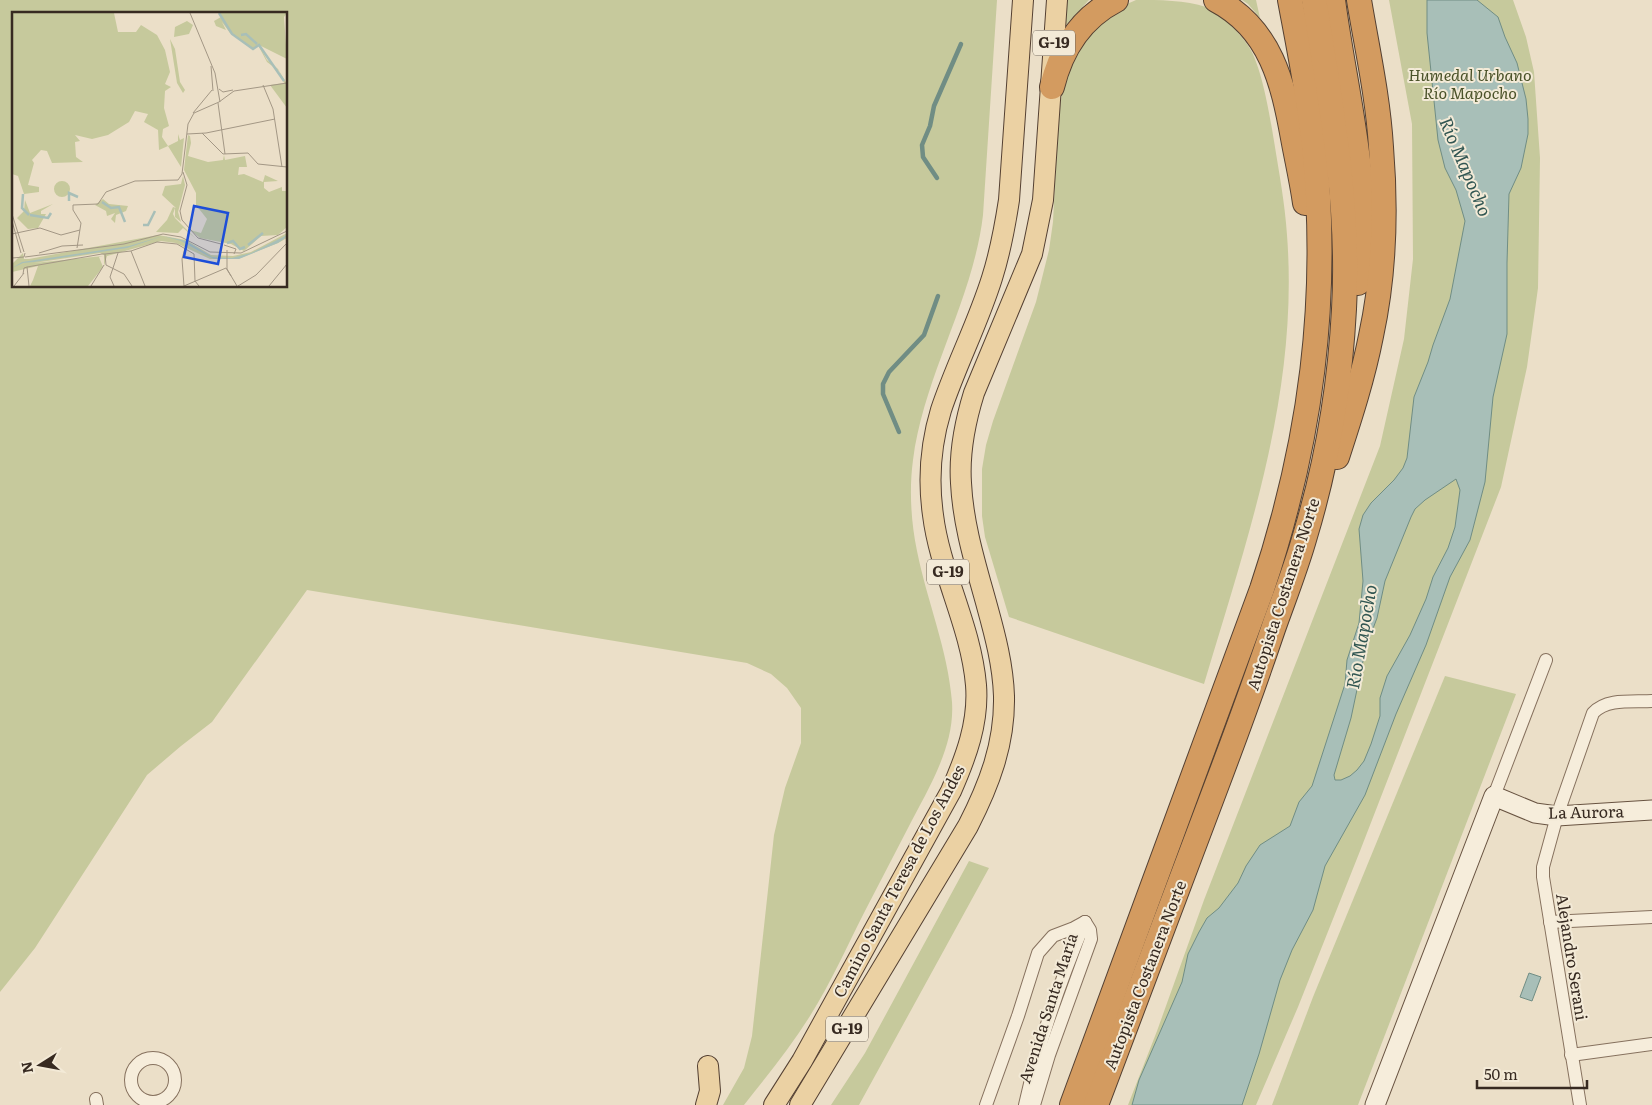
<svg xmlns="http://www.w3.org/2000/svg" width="1652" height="1105" font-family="Literata,serif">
<rect width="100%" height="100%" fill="#ebdfc8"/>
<g fill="#c6c99c" fill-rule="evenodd">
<path d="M0 0H997L983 215C973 300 924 375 913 460 909 490 911 522 917 551 927 601 948 650 952 702 955 747 928 789 908 828 894 855 880 882 866 909 848 944 831 983 810 1016 790 1048 767 1076 744 1105H723L744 1068 752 1036 774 835 785 788 801 743V708L787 688 771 674 747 663 307 590 212 722 181 746 147 775 35 948 0 992ZM14 14H286V286H14Z"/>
<polygon points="1065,0 1089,0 1063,28"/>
<path d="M1136 0C1159 0 1186 0 1206 7 1221 15 1240 32 1249 47 1262 67 1270 117 1274 141 1279 172 1285 204 1287 235 1299 392 1248 536 1204 684L1009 617 985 537 982 516V469L986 445 993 421 1036 302 1049 250 1053 222 1058 120 1063 86 1076 47 1109 12Z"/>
<polygon points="1242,0 1256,0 1260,18 1248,4"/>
<polygon points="1389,0 1513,0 1526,37 1534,72 1540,158 1538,288 1527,367 1501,487 1360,851 1298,1007 1256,1105 1128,1105 1157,1031 1204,900 1380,446 1404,339 1413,259 1412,124"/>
<polygon points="1445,676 1516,694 1358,1105 1272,1105 1313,997"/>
<polygon points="969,861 989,868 859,1105 831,1105 865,1053"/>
</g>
<g fill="#a8bfb8" stroke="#708d84" fill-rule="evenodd">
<path d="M1427 0H1477L1498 17 1505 37 1517 63 1526 99 1528 119V134L1521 168 1509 194 1507 263V334L1493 397 1485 482 1470 540 1450 577 1426 645 1396 714 1365 795 1325 866 1313 910 1292 950 1280 980 1259 1054 1242 1105H1132L1139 1080 1182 982 1188 954 1199 932 1207 918 1219 908 1238 883 1246 866 1260 845 1290 826 1299 802 1312 786 1345 684 1347 660 1359 623 1363 581 1359 529 1363 515 1371 503 1394 480 1403 468 1407 458 1414 397 1428 362 1433 345 1450 299 1465 221 1456 190 1445 168 1438 140 1427 33ZM1456 479 1460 490 1455 527 1448 548 1433 577 1426 599 1410 635 1387 676 1380 698V716L1371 744 1364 761 1357 770 1350 776 1341 780H1335L1334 775 1351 718 1366 647 1377 618 1385 581 1411 517 1415 509 1425 500Z"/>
<polygon points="1529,973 1541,977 1532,1001 1520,997"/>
</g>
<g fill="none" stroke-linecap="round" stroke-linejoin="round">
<g stroke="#708d84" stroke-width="4.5">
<polyline points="937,178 923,157 922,145 930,126 934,106 961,44"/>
<polyline points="899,432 883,394 883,384 889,372 924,335 938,296"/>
</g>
<g stroke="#86715e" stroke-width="14">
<g id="street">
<polyline points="1494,796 1546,660"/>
<polyline points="1550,922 1652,917"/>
<polyline points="1571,1055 1652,1044"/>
<circle cx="153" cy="1080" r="22"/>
<polyline points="96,1099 97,1105"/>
<polyline points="986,1105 1018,1016 1038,953 1053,936 1074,928 1085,922"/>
<path d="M1025 1105C1039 1042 1060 981 1085 922"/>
<polyline points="1034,1105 1049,1055 1091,939 1090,930 1085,922"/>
<path d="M1580 1105 1543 877V867L1557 816 1593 713C1607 698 1632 702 1652 701"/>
</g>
</g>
<g stroke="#685341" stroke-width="21">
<polyline id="secondary" points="1375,1105 1494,796 1535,813 1557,816 1652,810"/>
</g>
<g stroke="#544032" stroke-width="22">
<g id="primary">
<polyline points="706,1105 710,1091 708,1066"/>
<path d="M774 1105 802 1061 951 791C966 757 979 722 976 685 971 626 940 572 933 515 928 480 931 443 941 410 956 365 978 323 992 278 1000 253 1005 226 1009 200L1023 0"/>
<path d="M800 1105 968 826C989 785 1005 744 1004 696 1003 665 995 635 987 606 976 566 963 525 961 483 959 453 965 422 974 393L1032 254 1043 200 1057 0"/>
</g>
</g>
<g stroke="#544032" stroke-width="26">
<g id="highway">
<path d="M1216 0C1271 29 1283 83 1293 138 1297 160 1302 181 1305 203"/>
<path d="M1333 0C1345 93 1373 189 1358 283"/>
<path d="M1052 87C1061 50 1081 18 1116 0"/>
<path d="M1337 457C1350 417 1363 377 1371 336 1384 276 1386 208 1381 147 1378 97 1367 48 1359 0"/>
<path d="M1072 1105 1262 589C1311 443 1330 299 1314 145 1309 97 1299 48 1290 0"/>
<path d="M1096 1105C1136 999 1176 893 1216 787 1236 734 1255 682 1273 629 1284 598 1296 568 1305 536 1327 463 1340 386 1344 309 1350 205 1331 103 1314 0"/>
</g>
</g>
<use href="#street" stroke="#f6eddb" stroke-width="12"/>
<use href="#secondary" stroke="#f6eddb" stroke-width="19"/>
<use href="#primary" stroke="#ebd1a3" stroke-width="20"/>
<use href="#highway" stroke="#d39b60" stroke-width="24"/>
</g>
<g text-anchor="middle" stroke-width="4" stroke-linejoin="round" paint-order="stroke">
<g fill="#f3ead7" stroke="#6f6458" stroke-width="1">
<rect x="1033" y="30.5" width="42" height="25" rx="4"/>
<rect x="927" y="559.5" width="42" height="25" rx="4"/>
<rect x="826" y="1016.5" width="42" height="25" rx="4"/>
</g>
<g font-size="15" font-weight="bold" fill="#372a21">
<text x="1054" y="48">G-19</text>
<text x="948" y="577">G-19</text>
<text x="847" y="1034">G-19</text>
</g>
<g font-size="16" font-style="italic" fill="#4a5229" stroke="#f3ead7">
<text x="1470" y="81">Humedal Urbano<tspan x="1470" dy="18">Río Mapocho</tspan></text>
</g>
<g font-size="16" fill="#372a21" stroke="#f3ead7">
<text transform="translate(1283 594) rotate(-72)" y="6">Autopista Costanera Norte</text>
<text transform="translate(1586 812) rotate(-1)" y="6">La Aurora</text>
<text transform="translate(899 881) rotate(-62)" y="6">Camino Santa Teresa de Los Andes</text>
<text transform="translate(1572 957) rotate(81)" y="6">Alejandro Serani</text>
<text transform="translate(1145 975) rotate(-69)" y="6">Autopista Costanera Norte</text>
<text transform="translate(1048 1008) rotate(-72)" y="6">Avenida Santa María</text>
</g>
<g font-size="18" font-style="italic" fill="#315652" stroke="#f3ead7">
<text transform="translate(1465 167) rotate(67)" y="6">Río Mapocho</text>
<text transform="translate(1362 637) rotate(-80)" y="6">Río Mapocho</text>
</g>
</g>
<g transform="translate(12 12)">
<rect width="275" height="275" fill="#ebdfc8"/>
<path d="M0 1H102L106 20H124L129 13 145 23 153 38 158 60 153 72 159 75 153 79 152 96 157 114 151 117 150 125 156 134 147 138 146 118 132 110 136 102 123 99 117 110 96 123 80 127 63 123 68 129 63 130 64 145 71 150 40 151 35 139 29 138 20 148 22 151 16 173 27 175V180L12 182 6 164 0 162ZM207 1H275L272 5 275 47 247 33 255 48 266 57 275 72V96L258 73 272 71 267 59 255 50 246 33 240 37 218 21 210 10 214 18 204 14 202 9 209 5ZM175 9 181 13 177 22 162 25 163 15ZM158 27 163 37 168 70 173 78 171 81 165 71ZM166 122 168 128 172 126 169 155 156 134 166 129ZM176 123 178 124 179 131 176 144 196 150 211 148 212 143 213 148 233 144 235 155H227L226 163 232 162 251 170 253 163 266 169 252 170V176L257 180 270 175V179H275V215L266 223 249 224 232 239 219 232 188 226 178 218 189 221 195 207 184 193V181L172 158ZM171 164 173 173 166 200 169 210 163 205V196L161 202 163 206 183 226 171 216 166 221 144 220 155 208 161 195 164 196 150 183 153 174 169 172ZM42 177a8 8 0 1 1 16 0a8 8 0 1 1-16 0ZM91 187 97 192 116 194 114 199 104 203 103 211 99 207 103 201 95 204 94 199 83 193ZM13 188 18 201 41 192 29 199V202H34L26 216 16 217 5 206 12 199ZM275 221V226L266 231 226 247H198L164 231 149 229 95 244 92 254V243L88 241 22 251 91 244 87 245 91 255 76 274H18L21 268 18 267 21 268 26 254 0 260V252L11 241 12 247H17L146 223 174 228 199 243 221 244 239 240Z" fill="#c6c99c"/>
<path d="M275 223 272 227 266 231 227 247H202L169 229 151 224 115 236 22 250 11 251 0 256 10 250 117 234 151 224 174 229 200 245 220 246 239 241Z" fill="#a8bfb8"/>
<path fill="none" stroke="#a8bfb8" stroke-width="2.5" d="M207 1 220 22 241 37 247 33 272 69M229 23 234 22 245 32M11 182 10 196 17 203M57 189V181L66 185M90 190 99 196 107 195 113 210M18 203 36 206 39 201M131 213H136L143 199M215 231 221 229 228 237 233 235M236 233 251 221"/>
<path fill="none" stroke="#a39785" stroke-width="1" d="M178 1 203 61 208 90M199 54 201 79M251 73 261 97 270 155M207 77 211 80 221 78M206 91 213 142M181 101 200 78M190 121 211 142 236 141 246 152 275 155M175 122 194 121 263 107M171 160 175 173 168 199 170 208 186 226 209 232M0 202 12 240M0 209 9 241M0 222 28 216 49 223 68 218M212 233 224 237 222 242M65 236 69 211 61 198V193L86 192 94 180 123 169 166 168 170 162 176 112 182 101 207 90 222 79 275 71M215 238V257L225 274M119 239 133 274M27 241 50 234 71 233M93 242 119 239 145 230 165 232 182 242 183 269 187 274M13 245 112 232 151 222 169 225 198 240 229 241 275 219M0 246 12 245 13 241M94 253 112 262 120 274M15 255 90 242H93L94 253M11 262 12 256 15 255 17 274M2 274 12 261M79 274 92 253M102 274 98 265 106 241M172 274 170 247 173 236M172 274 214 256 219 264M226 274 244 263 275 231M257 274 275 252"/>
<path fill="#1d4ed8" fill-opacity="0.15" stroke="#1d4ed8" stroke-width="2.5" d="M182 194 216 201 206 252 172 245Z"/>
<rect width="275" height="275" fill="none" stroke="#372a21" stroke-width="2.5"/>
</g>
<g transform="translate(40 1065) rotate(259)" stroke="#f3ead7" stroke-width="4" paint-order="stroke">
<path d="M0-4L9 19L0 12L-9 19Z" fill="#372a21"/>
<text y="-8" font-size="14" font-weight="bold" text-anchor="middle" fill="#372a21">N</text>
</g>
<path d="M1477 1080v8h110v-8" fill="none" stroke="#372a21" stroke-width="2.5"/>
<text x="1484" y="1080" font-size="15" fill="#372a21" stroke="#f3ead7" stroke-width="4" paint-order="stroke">50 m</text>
</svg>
